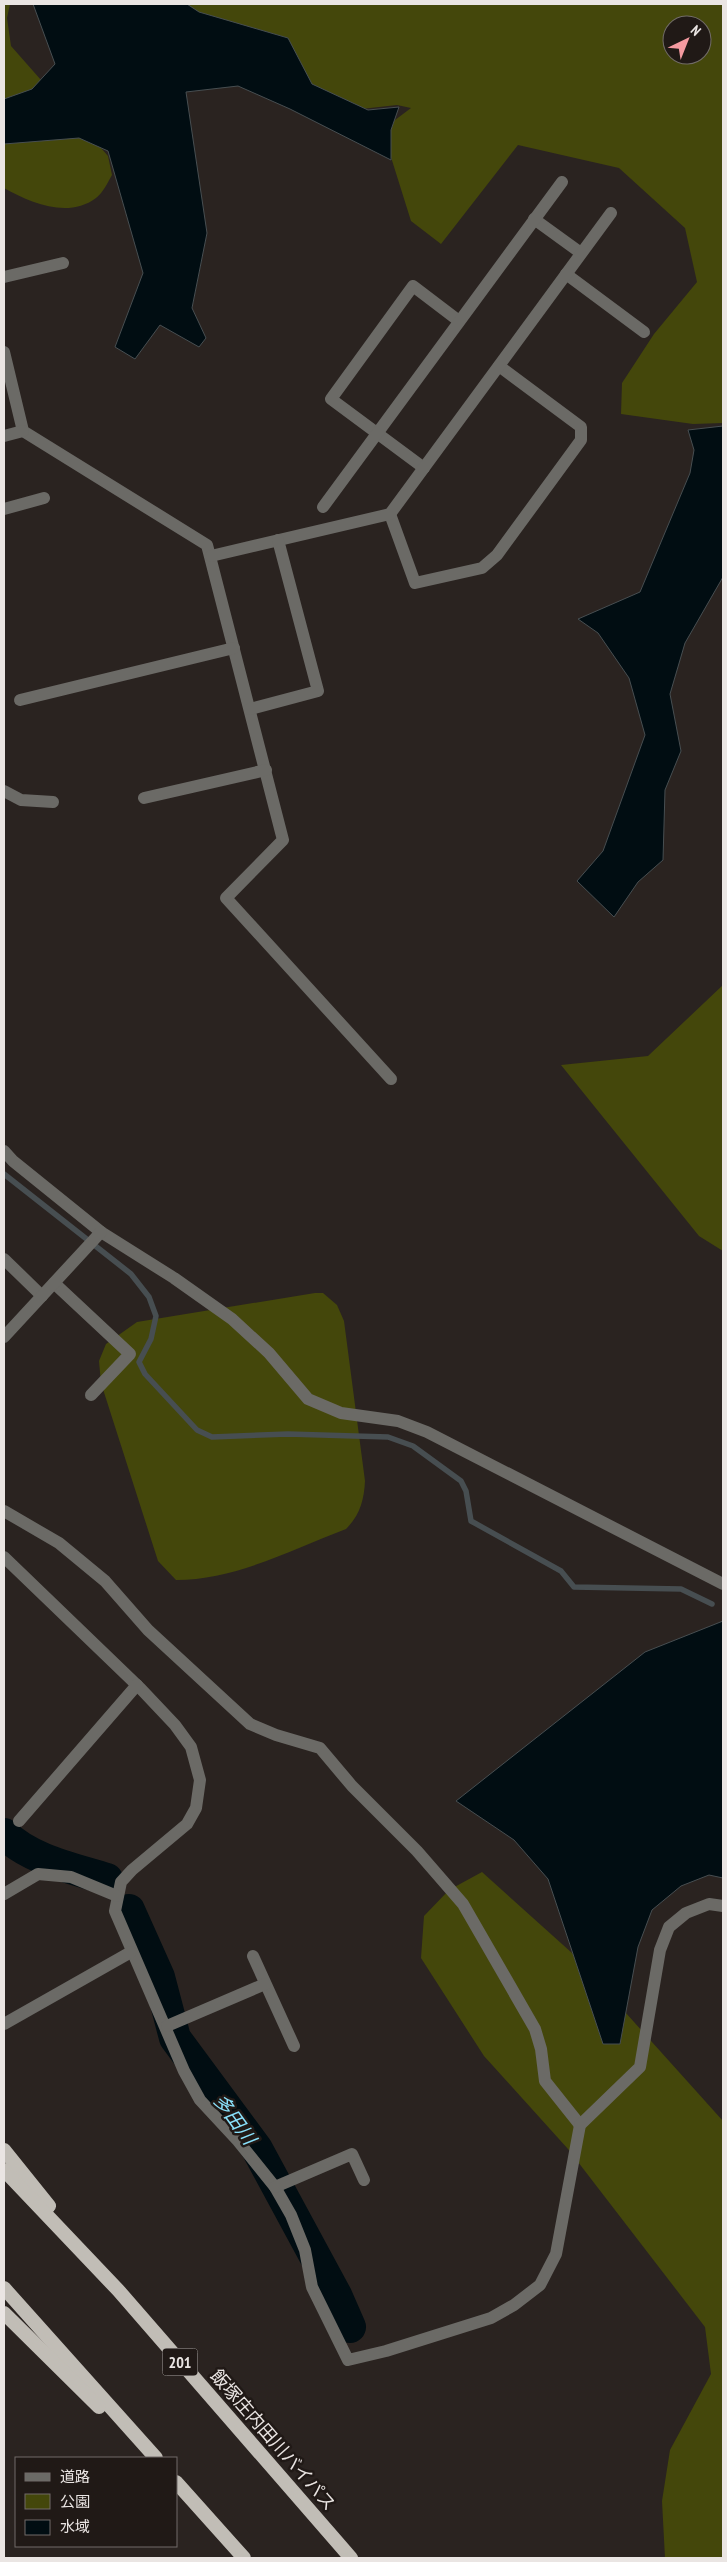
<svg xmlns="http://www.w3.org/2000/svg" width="727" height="2562" font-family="'PT Sans Narrow','Noto Sans JP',sans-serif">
<rect width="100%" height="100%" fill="#2a2320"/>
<g fill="#44470b" fill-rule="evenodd">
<path d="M4 4H10L7 18 11 46 108 156 112 175C108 182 103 193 96 198 68 219 31 203 4 188Z"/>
<path d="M178 4H723V423L693 424 621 414 622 383 654 334 697 282 685 228 619 168 518 145 441 244 411 221 390 154 387 126 411 108 397 105 361 109 323 95ZM672 25H702V55H672Z"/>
<polygon points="723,985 723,1251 699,1236 561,1065 648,1056"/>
<path d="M315 1293H323L337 1305 344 1321 365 1481C364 1500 360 1515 346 1529 291 1550 235 1580 176 1580L158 1561 101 1383 99 1361 106 1344 137 1322Z"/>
<polygon points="482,1872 572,1953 723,2121 723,2558 665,2558 662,2501 670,2450 711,2374 705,2327 568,2149 484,2056 421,1958 424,1916 449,1890"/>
</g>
<g fill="#010d12" stroke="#474e51">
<polygon points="33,4 187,4 199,12 288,38 312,84 368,110 399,107 391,130 391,160 290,109 238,86 186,92 207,233 192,308 206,338 199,347 160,325 135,359 115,347 143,273 108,151 79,138 4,144 4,99 32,89 55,64"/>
<polygon points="723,426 723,577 685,643 670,694 681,751 665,790 663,860 638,882 614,917 577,881 603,851 645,735 629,678 598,633 578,619 640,592 690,473 694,450 688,430"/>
<polygon points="723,1621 723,1878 709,1875 681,1886 652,1910 638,1947 620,2044 603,2044 548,1879 514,1840 456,1801 645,1652"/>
</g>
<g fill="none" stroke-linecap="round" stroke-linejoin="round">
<polyline stroke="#474e51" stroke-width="5.5" points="4,1174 131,1274 149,1297 156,1316 151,1339 139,1362 145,1374 197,1430 212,1437 288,1434 388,1437 413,1446 461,1481 466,1491 471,1521 561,1571 574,1587 681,1589 712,1604"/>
<g stroke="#010d12" stroke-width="32">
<path d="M4 1834C31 1860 72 1868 107 1879"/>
<polyline points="129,1910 159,1977 175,2038 257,2149 336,2295 350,2327"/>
</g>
<g stroke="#6b6a66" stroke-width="12">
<polyline points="534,219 581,253"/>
<polyline points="566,274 644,332"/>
<polyline points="4,277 63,263"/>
<polyline points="4,352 23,431 207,545 283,840 226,898 391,1079"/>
<polyline points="4,436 23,431"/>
<polyline points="424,468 331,399 413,286 459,321"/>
<polyline points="323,507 562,182"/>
<polyline points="4,509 44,498"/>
<polyline points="390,514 415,583 482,568 497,555 581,440 581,427 499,366"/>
<polyline points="211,556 390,514 611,213"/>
<polyline points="20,700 234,648"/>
<polyline points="250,709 318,691 278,540"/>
<polyline points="4,791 21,800 53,802"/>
<polyline points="144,798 266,770"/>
<polyline points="4,1151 13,1161 101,1232 174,1278 232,1319 269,1353 308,1399 341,1413 398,1421 427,1432 723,1584"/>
<polyline points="4,1259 42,1296"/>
<polyline points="54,1283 130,1354 91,1395"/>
<polyline points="4,1337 101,1232"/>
<polyline points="4,1511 59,1543 105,1581 148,1630 250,1724 276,1735 320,1748 352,1786 417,1851 463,1904 535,2029 541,2049 545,2081 580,2125"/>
<polyline points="4,1557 141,1689 175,1725 191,1747 200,1780 196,1808 187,1824 132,1870 121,1882 115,1911 184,2071 200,2100 238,2141 275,2187 291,2215 305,2250 312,2287 348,2360 386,2351 491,2318 514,2305 540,2285 556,2254 580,2125 640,2067 660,1950 669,1927 686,1913 709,1904 723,1906"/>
<polyline points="19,1821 137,1685"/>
<polyline points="4,1894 38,1874 71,1877 117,1896"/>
<polyline points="253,1956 294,2046"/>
<polyline points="4,2024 131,1952"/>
<polyline points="167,2026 265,1984"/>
<polyline points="275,2187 352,2154 364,2180"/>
</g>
<g stroke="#c1bdb6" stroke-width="14">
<polyline points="4,2150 49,2206"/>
<polyline points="4,2170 118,2290 351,2558"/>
<polyline points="4,2288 156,2458"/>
<polyline points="4,2313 99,2407"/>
<polyline points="176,2482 244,2558"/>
</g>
</g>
<g text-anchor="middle" stroke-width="5" stroke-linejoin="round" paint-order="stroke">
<rect fill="#201916" stroke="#ada8a6" stroke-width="1" x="162.5" y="2348.5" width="35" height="27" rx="4"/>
<g font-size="16" font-weight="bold" fill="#eae5e3">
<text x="180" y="2368">201</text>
</g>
<g font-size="18" fill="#eae5e3" stroke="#201916">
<text transform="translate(273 2440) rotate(49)" y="6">飯塚庄内田川バイパス</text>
</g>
<g font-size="19" font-style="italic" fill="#8ae2fc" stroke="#201916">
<text transform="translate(235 2119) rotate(54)" y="7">多田川</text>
</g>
</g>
<rect width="727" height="2562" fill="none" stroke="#eae5e3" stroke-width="10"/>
<rect x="15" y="2457" width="162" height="90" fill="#201916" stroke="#716b68"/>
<rect x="25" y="2473" width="25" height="8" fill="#6b6a66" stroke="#716b68"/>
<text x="60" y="2482" font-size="15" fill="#eae5e3">道路</text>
<rect x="25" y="2494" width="25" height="15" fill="#44470b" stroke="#716b68"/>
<text x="60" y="2507" font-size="15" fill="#eae5e3">公園</text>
<rect x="25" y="2520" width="25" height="15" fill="#010d12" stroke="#716b68"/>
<text x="60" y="2532" font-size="15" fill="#eae5e3">水域</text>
<g transform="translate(687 40) rotate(43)"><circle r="24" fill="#201916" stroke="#716b68"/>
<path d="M0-4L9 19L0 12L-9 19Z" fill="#f49aa0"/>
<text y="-8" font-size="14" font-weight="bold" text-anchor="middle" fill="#eae5e3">N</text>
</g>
</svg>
